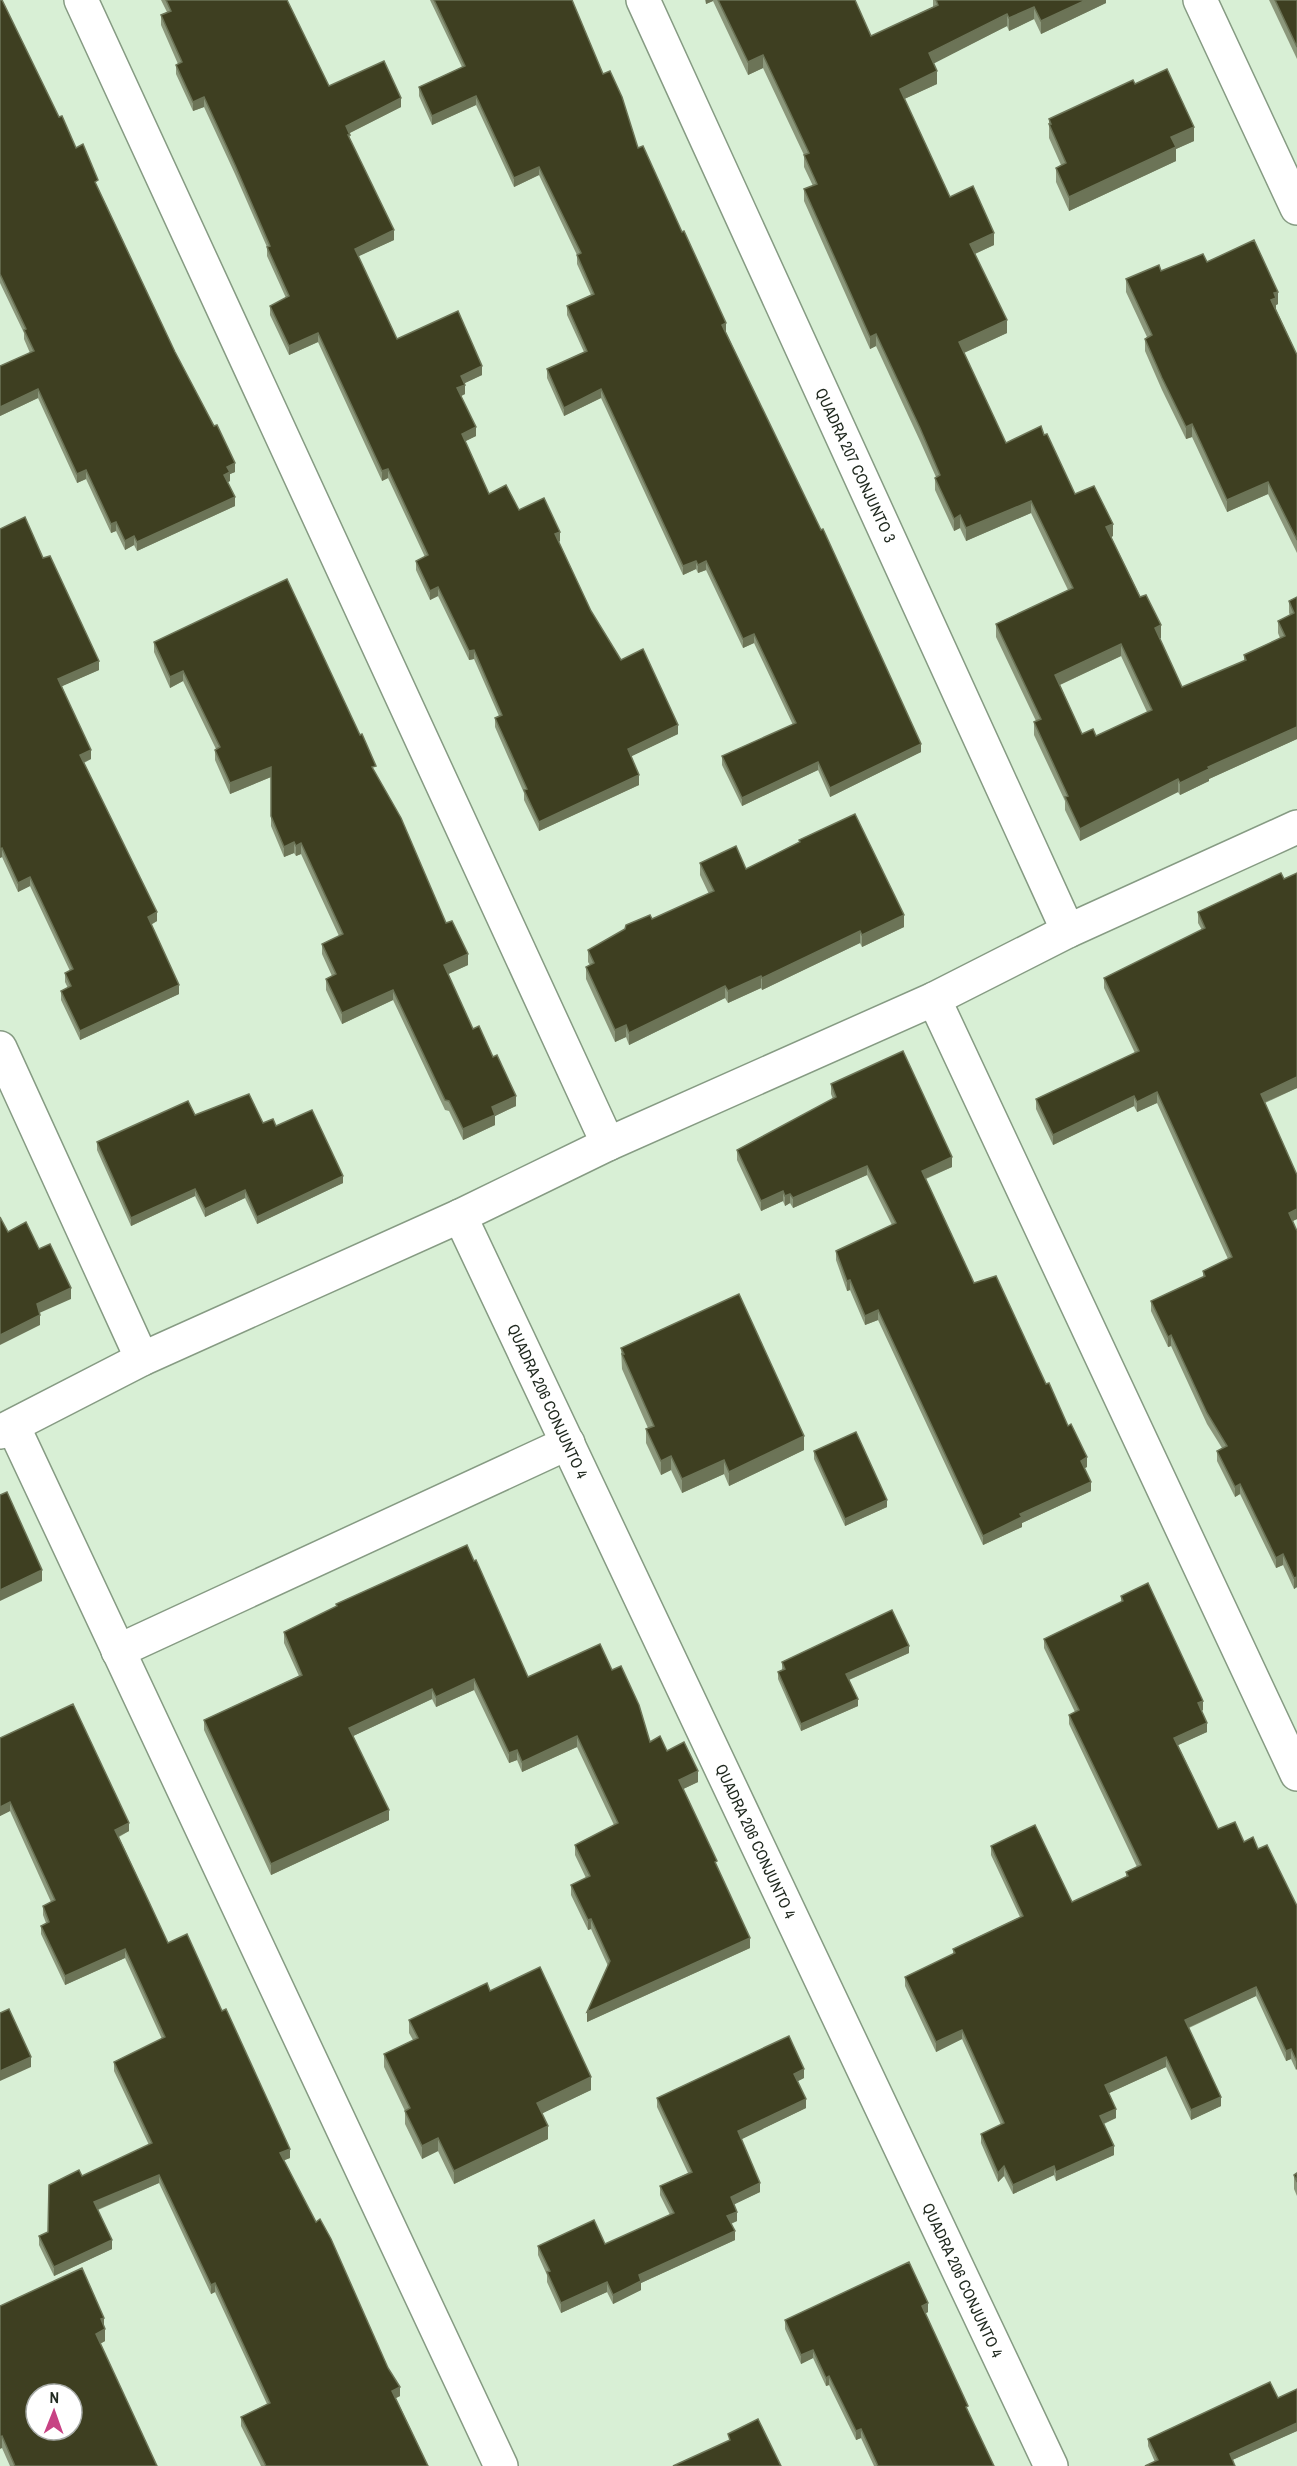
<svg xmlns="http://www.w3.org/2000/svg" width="1297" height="2466" font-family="'Archivo Narrow',sans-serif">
<rect width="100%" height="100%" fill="#d8efd5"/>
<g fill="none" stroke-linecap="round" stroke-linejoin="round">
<g stroke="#869b83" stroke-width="36">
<g id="minor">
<polyline points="81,0 608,1144"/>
<polyline points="643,0 1068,931"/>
<polyline points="1200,0 1297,208"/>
<polyline points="934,999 1297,1774"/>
<polyline points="0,1048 142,1359"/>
<polyline points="460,1216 1051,2466"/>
<polyline points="13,1426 501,2466"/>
<polyline points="0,1432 142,1359 460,1216 608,1144 934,999 1068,931 1297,827"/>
<polyline points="118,1651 568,1443"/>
</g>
</g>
<use href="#minor" stroke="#fff" stroke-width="33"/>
</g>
<g fill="#8b977b" fill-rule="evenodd">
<polygon points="0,0 59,117 98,188 175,352 235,472 230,474 230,481 228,482 235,506 137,551 134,545 125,550 116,531 111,533 86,479 77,483 38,398 0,416 0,366 30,353 24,339 24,333 0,283"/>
<polygon points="161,0 287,0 329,86 401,107 349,133 350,139 394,240 358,256 397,339 482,375 464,383 465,394 461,396 476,436 465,441 489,494 519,510 560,541 559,542 591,611 621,660 678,734 631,756 639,785 539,831 524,800 524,793 495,727 495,718 499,716 474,659 469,660 438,596 430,600 416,570 416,561 425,557 388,478 382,481 318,342 289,355 270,315 270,306 286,298 267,256 267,247 235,174 204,107 193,111 176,74 176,65 178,64 161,25 161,15 167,12"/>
<polygon points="430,0 572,0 603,74 726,332 921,752 830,797 818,770 742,806 722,765 722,756 793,725 754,643 743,648 706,570 698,573 696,569 683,575 601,398 564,416 547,378 547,369 584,352 567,315 567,306 591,295 577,264 577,255 539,175 514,187 476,105 432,125 419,96 419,87 462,67"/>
<path d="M705 0H855L871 36 933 7V0H1106V3L1041 34 1034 19 1009 31 1007 26 933 63 937 84 904 99 950 197 994 245 975 254 1007 333 964 353 1006 443 1044 435 1075 494 1113 536 1111 537 1161 638H1159L1182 687 1244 661V655L1280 638 1278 633V621L1290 615 1289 613V601L1297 597V739L1209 779V781L1180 795 1178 792 1080 841 1065 810V801L1034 735V722L1036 721 996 637V624L1068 590 1031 513 966 541 960 528 954 531 935 490V478L936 477 920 441 876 346 870 349 804 201V189L813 186 804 167V155L763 68 748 75 713 1 706 4ZM1121 656 1147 712 1096 736 1082 734 1060 685Z"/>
<polygon points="1269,0 1297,0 1297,59"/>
<polygon points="1135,84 1194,141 1176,149 1176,161 1069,211 1056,182 1056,168 1061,165 1049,138 1049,119"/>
<polygon points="1207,262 1278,304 1276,305 1276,309 1297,355 1297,553 1268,494 1227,512 1192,437 1186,439 1162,390 1145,351 1145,339 1147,337 1126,292 1126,279 1161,271"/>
<polygon points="43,558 99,670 62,686 91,759 84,763 157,921 151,925 179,994 80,1040 61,1000 61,991 68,988 65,982 65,973 70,971 30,886 18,892 2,857 0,858"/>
<polygon points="154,642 376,774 446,923 468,965 448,974 473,1029 516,1106 495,1116 495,1125 463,1140 449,1111 445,1110 393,1000 342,1024 326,990 326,979 332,976 322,954 322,944 339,936 301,854 296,856 294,853 284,857 271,826 271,777 230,794 215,760 215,750 216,749 183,681 170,688 154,652"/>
<polygon points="799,840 904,927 862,947 860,943 762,990 761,988 728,1003 725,998 629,1045 626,1037 615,1042 586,979 586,967 590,965 588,962 588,950 709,894 700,875 700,863 746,869 799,842"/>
<polygon points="1297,873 1297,1088 1265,1103 1297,1175 1297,1219 1292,1221 1297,1231 1297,1587 1294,1589 1283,1565 1276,1568 1240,1494 1235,1497 1217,1461 1217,1451 1222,1448 1207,1424 1171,1346 1168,1347 1151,1311 1151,1301 1203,1277 1203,1271 1228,1259 1157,1103 1137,1112 1134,1106 1053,1145 1036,1109 1036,1099 1135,1053 1104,988 1104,978 1202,930 1198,923 1198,912 1284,879"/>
<polygon points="831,1084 952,1167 926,1179 974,1283 1046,1384 1087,1467 1084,1468 1091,1491 1022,1523 1022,1527 983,1545 878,1320 865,1325 850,1290 847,1291 836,1260 836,1251 892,1225 867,1175 793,1208 790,1203 785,1206 783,1201 761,1211 737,1160 737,1150 833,1099 831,1094"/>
<polygon points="195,1115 263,1123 276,1126 343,1183 257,1224 245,1198 205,1217 195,1196 131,1226 97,1150 97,1142"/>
<polygon points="621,1348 804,1450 729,1486 724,1474 682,1493 671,1470 661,1475 646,1443 646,1429 648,1428 622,1369"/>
<polygon points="814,1451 887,1507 845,1526 814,1459"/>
<polygon points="474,1561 528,1677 612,1670 650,1742 667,1751 698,1782 683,1789 717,1866 750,1948 587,2022 608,1966 591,1929 588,1930 571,1895 571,1885 586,1878 575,1855 575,1845 614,1825 577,1747 522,1772 517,1760 509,1763 474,1690 436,1707 432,1699 353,1736 389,1820 271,1875 204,1730 204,1720 299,1676 284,1643 284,1632 336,1607 336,1604"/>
<polygon points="1121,1596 1203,1710 1202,1711 1207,1732 1178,1745 1218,1829 1258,1849 1297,1906 1296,2070 1291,2059 1286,2061 1256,1996 1189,2028 1221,2106 1191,2120 1166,2067 1109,2093 1116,2118 1104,2124 1114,2155 1056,2181 1054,2175 1013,2194 1004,2176 998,2182 981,2143 981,2134 1001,2125 962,2039 936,2052 905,1986 905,1977 953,1954 953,1949 1020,1917 991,1855 991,1846 1072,1902 1126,1877 1126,1872 1137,1867 1069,1724 1069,1715 1075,1712 1044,1648 1044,1639 1121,1602"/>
<polygon points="909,1653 849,1680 858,1706 801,1731 778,1679 778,1672 782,1670 782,1662"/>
<polygon points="0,1738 129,1831 119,1837 168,1943 290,2158 284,2160 400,2396 396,2398 428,2466 261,2466 241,2426 241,2417 267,2404 215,2292 211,2294 159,2183 98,2210 112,2249 54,2276 39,2245 39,2236 48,2232 82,2176 149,2145 114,2071 114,2062 162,2039 125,1958 65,1985 41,1934 41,1926 46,1923 43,1915 43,1906 51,1902 10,1811 0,1816"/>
<polygon points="490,1991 591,2090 542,2113 548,2139 454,2184 438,2151 422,2159 405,2124 405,2111 384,2067 384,2054 413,2040 409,2033 409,2020"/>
<polygon points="804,2078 798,2081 806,2108 741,2139 760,2192 734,2204 737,2221 731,2224 735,2240 641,2283 641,2290 613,2304 607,2292 561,2313 547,2282 547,2275 538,2255 538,2246 605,2244 670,2215 660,2195 660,2186 688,2173 657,2107 657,2098"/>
<polygon points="1297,2173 1297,2196 1294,2189 1294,2175"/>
<polygon points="0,2306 104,2325 105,2341 100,2344 157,2466 10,2466 2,2448"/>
<polygon points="928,2312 925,2314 968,2412 994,2466 874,2466 861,2438 856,2440 829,2385 826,2386 813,2358 801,2364 785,2329 785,2320"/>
<polygon points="1278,2398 1297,2431 1232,2460 1155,2462 1148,2446 1148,2439"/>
</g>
<g fill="#6c7457">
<polygon points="706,0 713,0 713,1 706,4"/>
<polygon points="1086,0 1106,0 1106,3 1041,34 1041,21"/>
<polygon points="1034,7 1034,19 1009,31 1009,18"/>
<polygon points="1007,14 1007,26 929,66 929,53"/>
<polygon points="763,55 763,68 748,75 748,62"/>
<polygon points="937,71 937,84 900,101 900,89"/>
<polygon points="476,96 476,105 432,125 432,116"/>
<polygon points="204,97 204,107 193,111 193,102"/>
<polygon points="401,98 401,107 346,135 346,126"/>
<polygon points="1194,127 1194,141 1176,149 1176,161 1069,211 1069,197 1171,137"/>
<polygon points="539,167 539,175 514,187 514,178"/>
<polygon points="394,230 394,240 355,258 355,249"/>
<polygon points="994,233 994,245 970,256 970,244"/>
<polygon points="1278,292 1278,304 1276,305 1276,310 1271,300 1274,293"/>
<polygon points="1007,320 1007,333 959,355 959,342"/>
<polygon points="726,323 726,332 722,333 722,325"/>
<polygon points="318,333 318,342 289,355 289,346"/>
<polygon points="876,334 876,346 870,349 870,337"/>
<polygon points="482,366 482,375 461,385 461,376"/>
<polygon points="465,385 465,394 457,398 457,388"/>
<polygon points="38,389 38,398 0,416 0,407"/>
<polygon points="601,389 601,398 564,416 564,408"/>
<polygon points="1192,424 1192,437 1186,439 1186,427"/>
<polygon points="476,427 476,436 462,443 462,434"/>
<polygon points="235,463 235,472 230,474 230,481 224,484 224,475 227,467"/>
<polygon points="388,469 388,478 382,481 382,471"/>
<polygon points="86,470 86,479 77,483 77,474"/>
<polygon points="1268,482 1268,494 1227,512 1227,500"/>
<polygon points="235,497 235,506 137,551 137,542"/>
<polygon points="1031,501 1031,513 966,541 966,528"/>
<polygon points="960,515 960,528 954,531 954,519"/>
<polygon points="116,522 116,531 111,533 111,524"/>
<polygon points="1113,524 1113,536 1106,540 1106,527"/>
<polygon points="560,532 560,541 555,543 555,534"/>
<polygon points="134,536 134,545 125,550 125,541"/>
<polygon points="696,561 696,569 683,575 683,566"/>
<polygon points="706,561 706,570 698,573 698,565"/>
<polygon points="438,587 438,596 430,600 430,591"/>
<polygon points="1161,625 1161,638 1155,641 1155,628"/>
<polygon points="754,634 754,643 743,648 743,639"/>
<polygon points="1121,644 1121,656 1055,687 1055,675"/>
<polygon points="474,650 474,659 469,660 469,651"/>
<polygon points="99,661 99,670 58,688 58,679"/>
<polygon points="183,671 183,681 170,688 170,677"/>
<polygon points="678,725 678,734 628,758 628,749"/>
<polygon points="1297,727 1297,739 1209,779 1209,781 1180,795 1180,783 1208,767"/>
<polygon points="921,744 921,752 830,797 830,788"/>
<polygon points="91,750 91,759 80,764 80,755"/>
<polygon points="818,762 818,770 742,806 742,798"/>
<polygon points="271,767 271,777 230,794 230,783"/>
<polygon points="639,775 639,785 539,831 539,822"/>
<polygon points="1178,779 1178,792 1080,841 1080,829"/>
<polygon points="294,842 294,853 284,857 284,847"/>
<polygon points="301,843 301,854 296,856 296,846"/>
<polygon points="2,848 2,857 0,858 0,849"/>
<polygon points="30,877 30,886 18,892 18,883"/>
<polygon points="157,912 157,921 148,926 148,917"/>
<polygon points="904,915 904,927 862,947 862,935"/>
<polygon points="860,931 860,943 762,990 762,978"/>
<polygon points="468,954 468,965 444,976 444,965"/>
<polygon points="761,976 761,988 728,1003 728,991"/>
<polygon points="179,985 179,994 80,1040 80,1031"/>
<polygon points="725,986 725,998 629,1045 629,1033"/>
<polygon points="393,990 393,1000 342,1024 342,1013"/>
<polygon points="626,1025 626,1037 615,1042 615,1030"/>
<polygon points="1297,1077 1297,1088 1261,1104 1261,1094"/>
<polygon points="1157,1092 1157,1103 1137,1112 1137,1102"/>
<polygon points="516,1096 516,1106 495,1116 495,1125 463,1140 463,1129 492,1107"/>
<polygon points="1134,1096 1134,1106 1053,1145 1053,1135"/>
<polygon points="952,1157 952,1167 922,1180 922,1171"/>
<polygon points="867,1166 867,1175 793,1208 793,1198"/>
<polygon points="343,1176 343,1183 257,1224 257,1217"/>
<polygon points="195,1189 195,1196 131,1226 131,1218"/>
<polygon points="245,1190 245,1198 205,1217 205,1209"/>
<polygon points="783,1191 783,1201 761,1211 761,1201"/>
<polygon points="790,1194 790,1203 785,1206 785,1196"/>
<polygon points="1297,1209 1297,1219 1289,1223 1289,1213"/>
<polygon points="850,1280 850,1290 847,1291 847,1281"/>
<polygon points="71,1288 71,1299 37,1314 37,1304"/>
<polygon points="878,1310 878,1320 865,1325 865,1316"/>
<polygon points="40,1315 40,1325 0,1345 0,1335"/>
<polygon points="1171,1335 1171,1346 1168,1347 1168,1337"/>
<polygon points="804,1436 804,1450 729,1486 729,1472"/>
<polygon points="671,1456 671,1470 661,1475 661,1461"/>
<polygon points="1087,1457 1087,1467 1081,1470 1081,1461"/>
<polygon points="724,1460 724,1474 682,1493 682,1479"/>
<polygon points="1091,1482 1091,1491 1022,1523 1022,1527 983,1545 983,1536 1020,1514"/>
<polygon points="1240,1484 1240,1494 1235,1497 1235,1487"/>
<polygon points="887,1500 887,1507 845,1526 845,1519"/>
<polygon points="1283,1554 1283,1565 1276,1568 1276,1558"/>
<polygon points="42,1570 42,1581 0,1601 0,1590"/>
<polygon points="1297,1577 1297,1587 1294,1589 1294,1578"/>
<polygon points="909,1646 909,1653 846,1681 846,1674"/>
<polygon points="474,1679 474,1690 436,1707 436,1697"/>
<polygon points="432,1689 432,1699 349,1738 349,1728"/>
<polygon points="858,1699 858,1706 801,1731 801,1724"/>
<polygon points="1203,1701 1203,1710 1198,1712 1198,1703"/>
<polygon points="1207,1723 1207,1732 1174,1747 1174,1738"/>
<polygon points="577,1736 577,1747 522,1772 522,1762"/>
<polygon points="517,1750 517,1760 509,1763 509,1753"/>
<polygon points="698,1771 698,1782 679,1791 679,1780"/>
<polygon points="10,1802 10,1811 0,1816 0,1807"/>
<polygon points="389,1810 389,1820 271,1875 271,1864"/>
<polygon points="129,1823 129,1831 115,1838 115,1830"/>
<polygon points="591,1919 591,1929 588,1930 588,1920"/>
<polygon points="750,1938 750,1948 587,2022 587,2012"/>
<polygon points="125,1949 125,1958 65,1985 65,1976"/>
<polygon points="1256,1987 1256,1996 1185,2029 1185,2020"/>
<polygon points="962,2030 962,2039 936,2052 936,2042"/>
<polygon points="1291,2049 1291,2059 1286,2061 1286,2051"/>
<polygon points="31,2057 31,2067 0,2081 0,2071"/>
<polygon points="1166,2057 1166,2067 1105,2095 1105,2085"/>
<polygon points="1297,2059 1297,2069 1296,2070 1296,2060"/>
<polygon points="804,2069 804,2078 794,2083 794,2074"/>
<polygon points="591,2077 591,2090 537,2116 537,2103"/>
<polygon points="1221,2097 1221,2106 1191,2120 1191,2110"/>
<polygon points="806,2099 806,2108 738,2141 738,2131"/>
<polygon points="1116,2109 1116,2118 1100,2125 1100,2116"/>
<polygon points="548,2126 548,2139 454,2184 454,2171"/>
<polygon points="438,2138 438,2151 422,2159 422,2146"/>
<polygon points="1114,2146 1114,2155 1056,2181 1056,2172"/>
<polygon points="290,2149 290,2158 280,2162 280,2153"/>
<polygon points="1004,2166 1004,2176 998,2182 998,2173"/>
<polygon points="1054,2166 1054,2175 1013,2194 1013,2185"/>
<polygon points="159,2175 159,2183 94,2211 94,2202"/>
<polygon points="760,2183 760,2192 731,2206 731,2197"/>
<polygon points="737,2212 737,2221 727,2225 727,2216"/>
<polygon points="735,2231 735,2240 641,2283 641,2290 613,2304 613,2295 639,2275"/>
<polygon points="112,2240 112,2249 54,2276 54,2267"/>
<polygon points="607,2282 607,2292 561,2313 561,2303"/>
<polygon points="215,2283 215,2292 211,2294 211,2285"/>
<polygon points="928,2303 928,2312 922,2315 922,2306"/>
<polygon points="104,2318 104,2330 105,2329 105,2341 96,2346 96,2334 101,2319"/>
<polygon points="813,2350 813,2358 801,2364 801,2355"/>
<polygon points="829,2376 829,2385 826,2386 826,2378"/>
<polygon points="400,2387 400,2396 392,2400 392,2391"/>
<polygon points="1297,2423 1297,2431 1230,2461 1230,2454"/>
<polygon points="861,2429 861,2438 856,2440 856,2431"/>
<polygon points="2,2436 2,2448 0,2449 0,2437"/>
</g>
<g fill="#3e3f21" stroke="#6c7457" stroke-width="1.5" fill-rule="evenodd">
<polygon points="0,0 2,0 59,117 62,116 76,148 83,144 98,180 95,182 175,352 214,426 217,425 235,463 227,467 230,472 224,475 235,497 137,542 134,536 125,541 116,522 111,524 86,470 77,474 38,389 0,407 0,366 34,351 24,330 26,329 0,274"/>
<polygon points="166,0 287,0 329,86 384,61 401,98 346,126 350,135 348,135 394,230 355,249 397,339 458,311 482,366 461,376 465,385 457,388 476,427 462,434 489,494 506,485 519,510 544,498 560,532 555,534 591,611 621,660 643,649 678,725 628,749 639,775 539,822 524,790 527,789 495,718 502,715 474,650 469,651 438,587 430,591 416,561 428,555 388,469 382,471 318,333 289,346 270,306 289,296 267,247 270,246 235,165 204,97 193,102 176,65 182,62 161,15 171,11"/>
<polygon points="434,0 572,0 603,74 610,71 622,97 638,148 643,146 682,232 684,231 726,323 722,325 821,530 823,529 921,744 830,788 818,762 742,798 722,756 796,723 754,634 743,639 706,561 698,565 696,561 683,566 601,389 564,408 547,369 587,351 567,306 594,294 577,255 581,253 539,167 514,178 476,96 432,116 419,87 465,66"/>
<path d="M718 0H855L871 36 938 5 936 0H1086L1041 21 1034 7 1009 18 1007 14 929 53 937 71 900 89 950 197 973 186 994 233 970 244 1007 320 959 342 1006 443 1041 426 1044 435 1047 434 1075 494 1094 486 1113 524 1106 527 1140 597 1146 595 1161 625 1155 628 1182 687 1246 660 1244 655 1285 636 1278 621 1294 613 1289 601 1297 597V727L1208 767 1209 769 1180 783 1178 779 1080 829 1065 797 1068 796 1034 722 1041 719 996 624 1073 588 1031 501 966 528 960 515 954 519 935 478 940 475 920 428 876 334 870 337 804 189 817 184 804 155 809 153 763 55 748 62ZM1121 644 1152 710 1096 736 1093 729 1082 734 1055 675Z"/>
<polygon points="1275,0 1297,0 1297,47"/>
<polygon points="1167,69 1194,127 1171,137 1176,147 1069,197 1056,168 1066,163 1049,124 1051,124 1049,119 1133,80 1135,84"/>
<polygon points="1254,240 1278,292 1274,293 1276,298 1271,300 1297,355 1297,540 1268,482 1227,500 1192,424 1186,427 1162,378 1145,339 1152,335 1126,279 1159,265 1161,271 1203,254 1207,262"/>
<polygon points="25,517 43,558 50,556 99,661 58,679 91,750 80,755 157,912 148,917 179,985 80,1031 61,991 71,986 65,973 73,969 30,877 18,883 2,848 0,849 0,529"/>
<polygon points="287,579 360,735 362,734 376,766 372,767 401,818 446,923 452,921 468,954 444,965 473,1029 479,1026 493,1057 497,1055 516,1096 492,1107 495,1115 463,1129 449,1101 445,1100 393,990 342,1013 326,979 336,974 322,944 343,934 301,843 296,846 294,842 284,847 271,816 271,767 230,783 215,750 220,747 183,671 170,677 154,642"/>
<polygon points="855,814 904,915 862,935 860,931 762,978 761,976 728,991 725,986 629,1033 626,1025 615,1030 586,967 594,963 588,950 625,929 626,925 650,915 652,919 714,891 700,863 736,846 746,869 800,842 799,840"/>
<polygon points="1281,873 1284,879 1297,873 1297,1077 1261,1094 1297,1175 1297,1209 1289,1213 1297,1231 1297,1577 1294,1578 1283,1554 1276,1558 1240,1484 1235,1487 1217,1451 1227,1446 1207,1413 1171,1335 1168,1337 1151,1301 1205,1276 1203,1271 1232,1257 1157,1092 1137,1102 1134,1096 1053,1135 1036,1099 1139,1051 1104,978 1205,928 1198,912"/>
<polygon points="903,1051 952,1157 922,1171 974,1283 996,1276 1046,1384 1049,1383 1068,1426 1071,1424 1087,1457 1081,1461 1091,1482 1020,1514 1022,1517 983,1536 878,1310 865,1316 850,1280 847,1281 836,1251 896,1223 867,1166 793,1198 790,1194 785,1196 783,1191 761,1201 737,1150 836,1097 831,1084"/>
<polygon points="249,1094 263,1123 273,1119 276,1126 312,1110 343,1176 257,1217 245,1190 205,1209 195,1189 131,1218 97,1142 188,1101 195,1115"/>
<polygon points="0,1217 8,1232 26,1222 39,1249 50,1244 71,1288 37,1304 40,1315 0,1335"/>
<polygon points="739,1294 804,1436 729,1472 724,1460 682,1479 671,1456 661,1461 646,1429 654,1426 622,1354 624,1354 621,1348"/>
<polygon points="856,1432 887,1500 845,1519 814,1451"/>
<polygon points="7,1492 42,1570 0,1590 0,1495"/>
<polygon points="467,1545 474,1561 476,1560 528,1677 600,1644 612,1670 621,1666 639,1705 650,1742 660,1736 667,1751 684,1742 698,1771 679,1780 717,1861 715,1862 750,1938 587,2012 610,1961 591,1919 588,1920 571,1885 590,1876 575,1845 618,1823 577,1736 522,1762 517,1750 509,1753 474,1679 436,1697 432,1689 349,1728 389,1810 271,1864 204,1720 302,1675 284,1632 337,1606 336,1604"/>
<polygon points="1148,1583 1203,1701 1198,1703 1207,1723 1174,1738 1218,1829 1235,1822 1244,1842 1253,1837 1258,1849 1267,1845 1297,1906 1297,2059 1296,2060 1291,2049 1286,2051 1256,1987 1185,2020 1221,2097 1191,2110 1166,2057 1105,2085 1116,2109 1100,2116 1114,2146 1056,2172 1054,2166 1013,2185 1004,2166 998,2173 981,2134 1004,2123 962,2030 936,2042 905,1977 955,1953 953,1949 1023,1916 991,1846 1035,1825 1072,1902 1128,1876 1126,1872 1141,1865 1069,1715 1079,1710 1044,1639 1123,1601 1121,1596"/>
<polygon points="892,1610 909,1646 846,1674 858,1699 801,1724 778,1672 785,1669 782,1662"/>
<polygon points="73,1704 129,1823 115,1830 149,1902 168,1943 187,1934 222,2011 226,2009 290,2149 280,2153 316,2222 320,2219 331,2239 388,2368 400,2387 392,2391 428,2466 266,2466 241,2417 270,2403 215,2283 211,2285 159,2175 94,2202 112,2240 54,2267 39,2236 48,2232 49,2185 79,2170 82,2176 152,2143 114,2062 165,2037 125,1949 65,1976 41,1926 49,1922 43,1906 55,1900 10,1802 0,1807 0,1738"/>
<polygon points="540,1967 591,2077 537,2103 548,2126 454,2171 438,2138 422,2146 405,2111 410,2108 384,2054 418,2038 409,2020 487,1983 490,1991"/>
<polygon points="9,2009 31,2057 0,2071 0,2013"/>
<polygon points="789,2036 804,2069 794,2074 806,2099 738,2131 760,2183 731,2197 737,2212 727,2216 735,2231 639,2275 641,2281 613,2295 607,2282 561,2303 547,2272 550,2271 538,2246 594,2220 605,2244 674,2213 660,2186 692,2172 657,2098"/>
<polygon points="1297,2173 1297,2182 1294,2175"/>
<polygon points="909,2262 928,2303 922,2306 968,2406 966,2407 994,2466 878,2466 861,2429 856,2431 829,2376 826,2378 813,2350 801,2355 785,2320"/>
<path d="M82 2268 104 2318 101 2319 105 2329 96 2334 157 2466H15L2 2436 0 2437V2306ZM36 2394H72V2430H36Z"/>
<polygon points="1270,2382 1278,2398 1297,2389 1297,2423 1230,2454 1235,2466 1145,2466 1158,2460 1148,2439"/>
<polygon points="758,2419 781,2466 673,2466 730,2440 728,2434"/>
</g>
<g text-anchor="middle" stroke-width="6" stroke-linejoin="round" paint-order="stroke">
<g font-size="16" fill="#212a20" stroke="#fff">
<text transform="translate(856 465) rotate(65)" y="6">QUADRA 207 CONJUNTO 3</text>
<text transform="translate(548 1401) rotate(65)" y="6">QUADRA 206 CONJUNTO 4</text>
<text transform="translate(756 1841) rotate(65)" y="6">QUADRA 206 CONJUNTO 4</text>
<text transform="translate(963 2280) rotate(65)" y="6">QUADRA 206 CONJUNTO 4</text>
</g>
</g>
<g transform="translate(54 2412) rotate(1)"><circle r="28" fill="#ffffff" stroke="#a6aaa6" stroke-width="1.5"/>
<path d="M0-4.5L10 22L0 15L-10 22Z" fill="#c74284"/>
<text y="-9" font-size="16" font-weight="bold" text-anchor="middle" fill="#212a20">N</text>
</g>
</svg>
